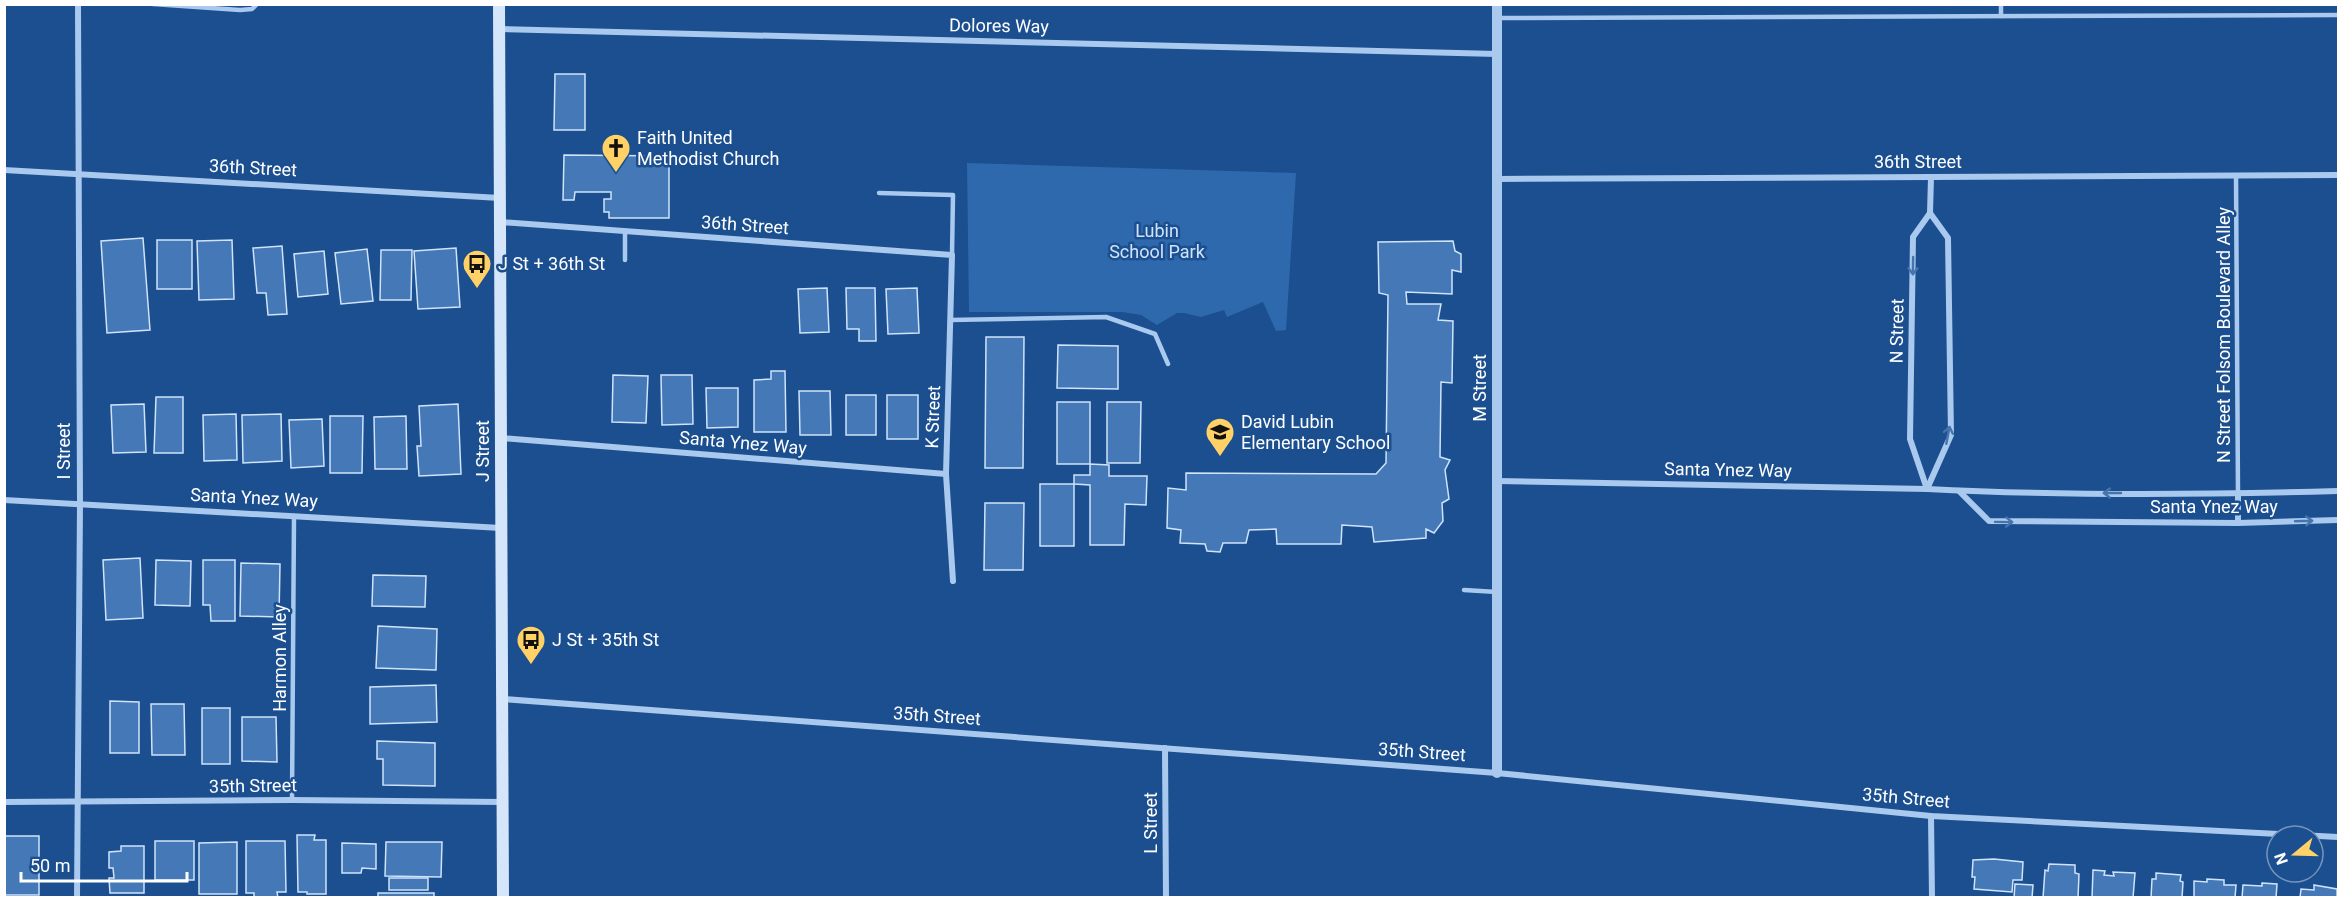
<svg xmlns="http://www.w3.org/2000/svg" width="2343" height="902" font-family="Roboto,sans-serif">
<rect width="100%" height="100%" fill="#1b4f8f"/>
<polygon fill="#2e69ad" points="967,163 1296,173 1286,330 1276,331 1263,302 1227,317 1224,310 1201,317 1184,313 1177,313 1157,325 1141,315 1122,312 969,312"/>
<g fill="#4478b7" stroke="#cfe3fa" stroke-width="1.5">
<polygon points="555,74 585,74 585,130 554,130"/>
<polygon points="564,155 669,156 669,218 609,218 609,212 604,212 604,199 611,199 611,192 575,192 574,200 563,200"/>
<polygon points="143,238 150,330 107,333 101,241"/>
<rect x="157" y="240" width="35" height="49"/>
<polygon points="232,240 234,299 199,300 197,241"/>
<polygon points="1453,241 1455,251 1461,254 1461,272 1452,270 1452,294 1406,292 1407,304 1441,304 1438,320 1453,321 1452,383 1441,382 1440,457 1450,460 1445,470 1449,499 1442,503 1443,521 1434,533 1426,529 1426,538 1374,542 1372,527 1342,525 1341,544 1277,544 1276,529 1249,530 1246,543 1223,543 1220,552 1207,551 1205,544 1180,543 1181,530 1167,528 1168,488 1186,490 1186,473 1376,474 1386,463 1388,295 1379,293 1378,242"/>
<polygon points="282,246 287,314 268,315 266,293 257,293 253,248"/>
<polygon points="456,248 460,307 418,309 414,251"/>
<polygon points="367,249 373,301 341,304 335,253"/>
<polygon points="381,250 412,250 411,300 380,300"/>
<polygon points="324,251 328,294 298,297 294,254"/>
<polygon points="827,288 829,332 800,333 798,289"/>
<polygon points="846,288 875,288 876,341 859,341 859,329 847,329"/>
<polygon points="917,288 919,333 888,334 886,289"/>
<polygon points="986,337 1024,337 1023,468 985,468"/>
<polygon points="1058,345 1118,346 1118,389 1057,388"/>
<polygon points="771,371 785,371 786,432 754,432 754,380 771,379"/>
<polygon points="613,375 648,376 646,423 612,422"/>
<polygon points="661,375 692,375 693,424 662,425"/>
<polygon points="706,388 738,388 738,427 707,428"/>
<polygon points="799,391 830,391 831,435 800,435"/>
<rect x="846" y="395" width="30" height="40"/>
<rect x="887" y="395" width="31" height="44"/>
<polygon points="156,397 183,397 183,453 154,453"/>
<rect x="1057" y="402" width="33" height="62"/>
<polygon points="1107,402 1141,402 1140,463 1107,463"/>
<polygon points="144,404 146,452 113,453 111,405"/>
<polygon points="458,404 461,474 419,476 417,446 421,446 419,406"/>
<polygon points="236,414 237,460 204,461 203,415"/>
<polygon points="281,414 282,461 243,463 242,415"/>
<polygon points="330,416 363,416 362,473 330,473"/>
<polygon points="406,416 407,469 375,469 374,417"/>
<polygon points="322,419 324,466 291,468 289,420"/>
<polygon points="1090,464 1109,465 1109,476 1147,476 1146,505 1125,504 1124,545 1090,545 1090,485 1074,484 1074,475 1090,475"/>
<rect x="1040" y="484" width="34" height="62"/>
<polygon points="985,503 1024,503 1023,570 984,570"/>
<polygon points="140,558 143,618 106,620 103,560"/>
<polygon points="156,560 191,561 190,606 155,605"/>
<polygon points="203,560 235,560 235,621 211,621 210,605 203,605"/>
<polygon points="241,563 280,564 279,617 240,616"/>
<polygon points="373,575 426,576 425,607 372,606"/>
<polygon points="378,626 437,629 436,670 376,668"/>
<polygon points="436,685 437,722 370,724 370,687"/>
<polygon points="110,701 139,702 139,753 110,753"/>
<polygon points="151,704 184,704 185,755 152,755"/>
<rect x="202" y="708" width="28" height="56"/>
<polygon points="242,717 276,717 277,762 242,761"/>
<polygon points="377,741 435,743 435,786 383,785 383,759 377,759"/>
<polygon points="297,835 315,835 314,840 326,840 326,894 307,894 307,892 298,892"/>
<rect x="4" y="836" width="35" height="59"/>
<rect x="155" y="841" width="39" height="39"/>
<polygon points="246,841 285,841 286,892 277,892 278,898 254,898 254,893 246,893"/>
<polygon points="237,842 237,894 199,894 199,843"/>
<polygon points="386,842 442,842 441,877 385,876"/>
<polygon points="342,843 376,844 376,869 362,868 361,873 342,873"/>
<polygon points="121,846 144,846 144,893 110,893 109,878 114,878 113,868 109,868 109,852 121,851"/>
<polygon points="1994,859 2023,862 2022,880 2013,880 2012,892 1974,889 1975,877 1972,877 1973,860"/>
<polygon points="2049,864 2075,865 2075,873 2079,874 2078,898 2043,898 2045,870 2048,871"/>
<polygon points="2093,870 2105,871 2104,875 2114,876 2113,872 2135,873 2133,898 2092,898"/>
<polygon points="2156,873 2181,875 2180,881 2183,882 2182,898 2151,898 2152,879 2156,879"/>
<rect x="389" y="878" width="39" height="12"/>
<polygon points="2207,879 2224,880 2224,885 2236,885 2235,898 2194,898 2194,881 2207,882"/>
<polygon points="2262,883 2277,884 2276,898 2242,898 2243,885 2262,886"/>
<polygon points="2015,884 2033,885 2032,898 2014,898"/>
<polygon points="2314,885 2337,889 2337,898 2300,898 2301,889 2314,890"/>
<rect x="378" y="893" width="56" height="5"/>
</g>
<g fill="none" stroke-linecap="round" stroke-linejoin="round">
<g stroke="#a9c9ee" stroke-width="4.5">
<polyline points="153,4 240,10 252,9 257,4"/>
<polyline points="2001,4 2001,16"/>
<polyline points="1497,18 2338,15"/>
<polyline points="2236,176 2238,494"/>
<polyline points="879,193 953,195 952,255"/>
<polyline points="625,231 625,260"/>
<polyline points="950,320 1106,317 1155,334 1168,364"/>
<polyline points="1464,590 1497,592"/>
<polyline points="292,800 294,516"/>
</g>
<g stroke="#a9c9ee" stroke-width="6">
<polyline points="499,29 1497,54"/>
<polyline points="4,170 500,198"/>
<polyline points="1497,179 2338,175"/>
<polyline points="500,222 952,255 946,474 953,581"/>
<polyline points="501,438 946,474"/>
<path d="M1497 481 1927 489C2064 496 2202 495 2338 491"/>
<polyline points="1927,489 1910,439 1913,237 1930,213 1931,177"/>
<polyline points="1927,489 1951,435 1948,238 1930,213"/>
<polyline points="1959,491 1989,521 2238,523 2338,520"/>
<polyline points="4,500 501,528"/>
<polyline points="2238,523 2238,494"/>
<polyline points="503,699 1497,773 1931,816 2338,837"/>
<polyline points="1165,748 1166,898"/>
<polyline points="4,802 292,800 502,802"/>
<polyline points="1931,816 1932,898"/>
<polyline points="77,898 80,503 78,4"/>
</g>
<polyline stroke="#a9c9ee" stroke-width="10" points="1497,773 1497,4"/>
<polyline stroke="#d6e6fa" stroke-width="12" points="499,4 503,898"/>
</g>
<defs><path id="oneway-shaft" d="M-6 0H5M1.5-3L5.5 0L1.5 3" fill="none" stroke-width="1.6" stroke-linecap="round" stroke-linejoin="round" transform="scale(1.5)"/></defs>
<g stroke="#4674ac">
<use href="#oneway-shaft" transform="translate(1913 266) rotate(91)"/>
<use href="#oneway-shaft" transform="translate(1948 435) rotate(-79)"/>
<use href="#oneway-shaft" transform="translate(2112 493) rotate(-180)"/>
<use href="#oneway-shaft" transform="translate(2304 521) rotate(-2)"/>
<use href="#oneway-shaft" transform="translate(2004 522) rotate(1)"/>
</g>
<defs>
<g id="church-pin" transform="scale(1.5)"><path d="M0 17L-7.5 6A9.5 9.5 0 1 1 7.5 6Z" fill="#ffd166" stroke="#1b4f8f"/><path d="M-1.2-6h2.4v3.5h3.3v2.4h-3.3V6h-2.4V-.1h-3.3v-2.4h3.3Z" fill="#111"/></g>
<g id="bus-pin" transform="scale(1.5)"><path d="M0 17L-7.5 6A9.5 9.5 0 1 1 7.5 6Z" fill="#ffd166" stroke="#1b4f8f"/><path d="M-5-6H5V4H4V6H2V4H-2V6H-4V4H-5ZM-3.5-4V0h7V-4ZM-3.5 1.2v1.5H-2V1.2ZM2 1.2v1.5H3.5V1.2Z" fill="#111"/></g>
<g id="school-pin" transform="scale(1.5)"><path d="M0 17L-7.5 6A9.5 9.5 0 1 1 7.5 6Z" fill="#ffd166" stroke="#1b4f8f"/><path d="M0-5L7-2L0 1L-7-2ZM-4 1L0 2.5L4 1V4Q0 6-4 4Z" fill="#111"/></g>
</defs>
<g fill-rule="evenodd">
<use href="#church-pin" x="616" y="148"/>
<use href="#bus-pin" x="477" y="264"/>
<use href="#school-pin" x="1220" y="432"/>
<use href="#bus-pin" x="531" y="640"/>
</g>
<g text-anchor="middle" stroke-width="5" stroke-linejoin="round" paint-order="stroke">
<g font-size="18" fill="#fff" stroke="#1b4f8f">
<text transform="translate(999 26) rotate(1)" y="6">Dolores Way</text>
<text x="1918" y="168">36th Street</text>
<text transform="translate(253 168) rotate(3)" y="6">36th Street</text>
<text transform="translate(745 225) rotate(4)" y="6">36th Street</text>
<text transform="translate(1897 331) rotate(-89)" y="6">N Street</text>
<text transform="translate(2224 335) rotate(-90)" y="6">N Street Folsom Boulevard Alley</text>
<text transform="translate(1480 388) rotate(-90)" y="6">M Street</text>
<text transform="translate(933 417) rotate(-88)" y="6">K Street</text>
<text transform="translate(743 443) rotate(5)" y="6">Santa Ynez Way</text>
<text transform="translate(64 451) rotate(-90)" y="6">I Street</text>
<text transform="translate(483 451) rotate(-90)" y="6">J Street</text>
<text transform="translate(1728 470) rotate(1)" y="6">Santa Ynez Way</text>
<text transform="translate(254 498) rotate(3)" y="6">Santa Ynez Way</text>
<text x="2214" y="513">Santa Ynez Way</text>
<text transform="translate(280 658) rotate(-90)" y="6">Harmon Alley</text>
<text transform="translate(937 716) rotate(4)" y="6">35th Street</text>
<text transform="translate(1422 752) rotate(4)" y="6">35th Street</text>
<text transform="translate(253 786) rotate(-1)" y="6">35th Street</text>
<text transform="translate(1906 798) rotate(5)" y="6">35th Street</text>
<text transform="translate(1151 823) rotate(-90)" y="6">L Street</text>
</g>
<g font-size="18" fill="#fff" stroke="#1b4f8f" text-anchor="start">
<text x="637" y="144">Faith United<tspan x="637" dy="21">Methodist Church</tspan></text>
<text x="498" y="270">J St + 36th St</text>
<text x="1241" y="428">David Lubin<tspan x="1241" dy="21">Elementary School</tspan></text>
<text x="552" y="646">J St + 35th St</text>
</g>
<g font-size="18" fill="#cfe3fa" stroke="#1b4f8f">
<text x="1157" y="237">Lubin<tspan x="1157" dy="21">School Park</tspan></text>
</g>
</g>
<rect width="2343" height="902" fill="none" stroke="#ffffff" stroke-width="12"/>
<g transform="translate(2295 854) rotate(251)"><circle r="28" fill="#1b4f8f" stroke="#7695bc" stroke-width="1.5"/>
<path d="M0-4.5L10 22L0 15L-10 22Z" fill="#ffd166"/>
<text y="-9" font-size="16" font-weight="bold" text-anchor="middle" fill="#ffffff">N</text>
</g>
<path d="M21 872v9h166v-9" fill="none" stroke="#ffffff" stroke-width="3"/>
<text x="30" y="872" font-size="18" fill="#ffffff" stroke="#1b4f8f" stroke-width="4.5" paint-order="stroke">50 m</text>
</svg>
